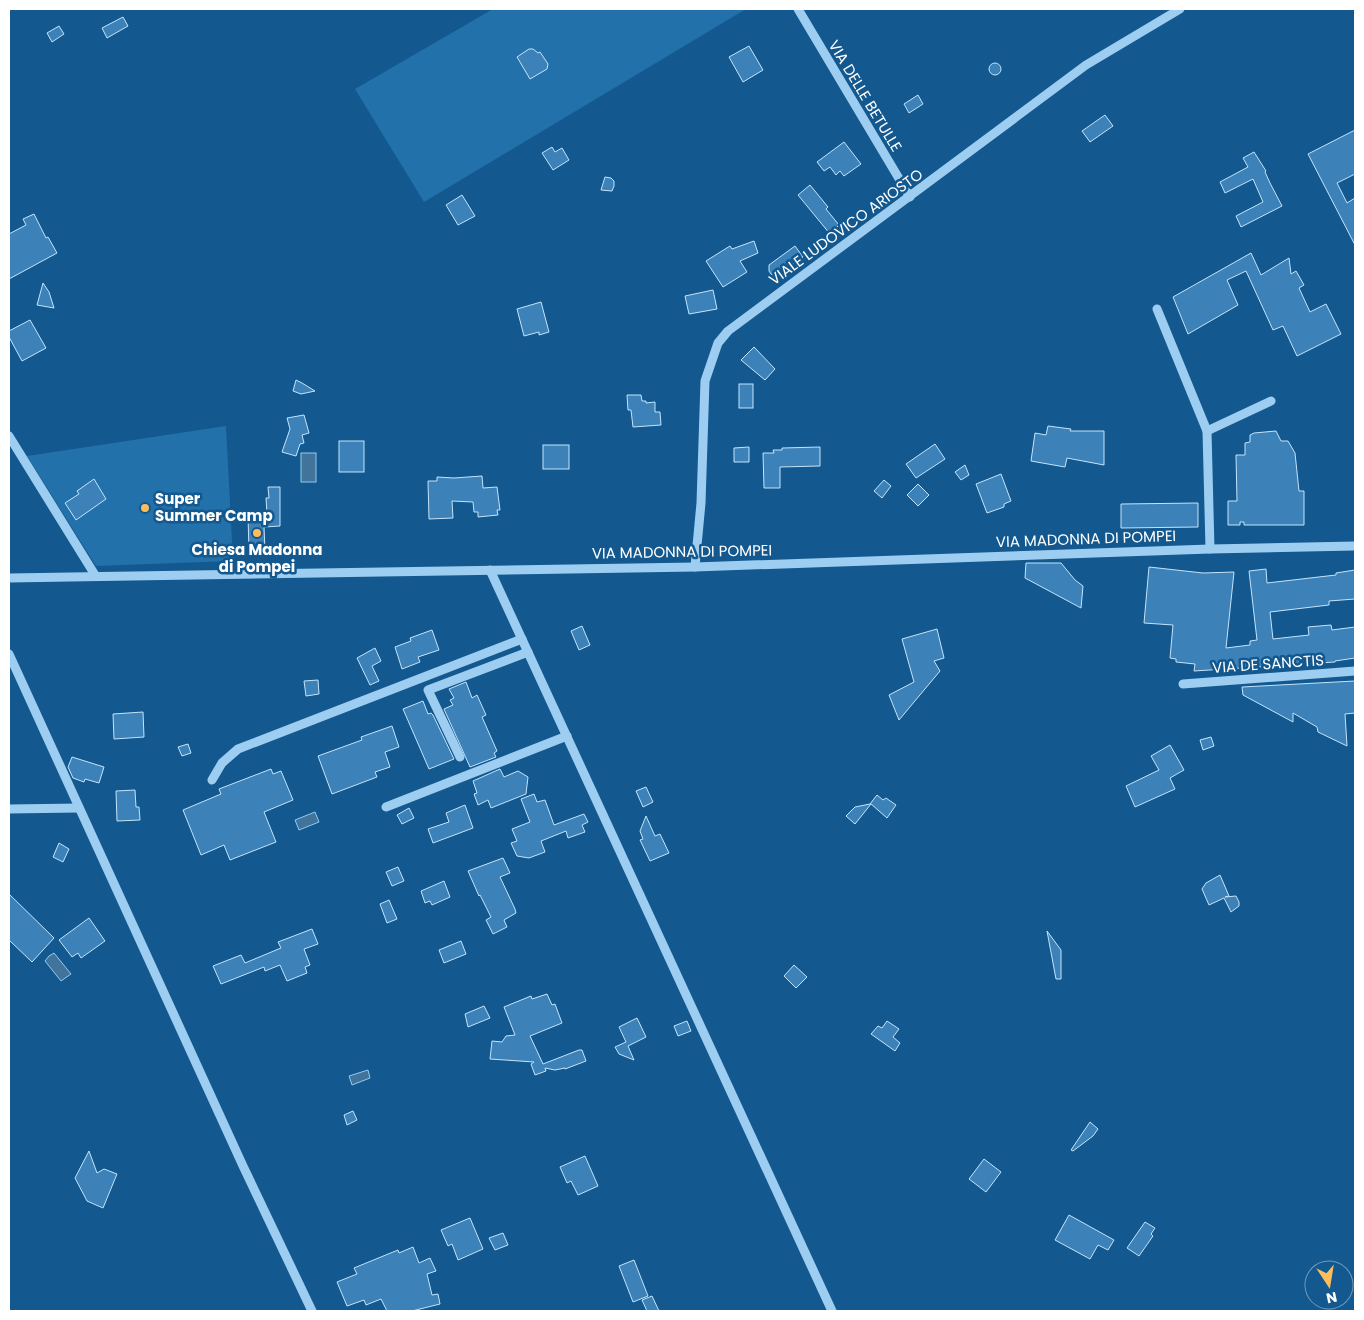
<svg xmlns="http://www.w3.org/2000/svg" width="1364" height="1320" font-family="Poppins,sans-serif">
<rect width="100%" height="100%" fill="#13588e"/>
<g fill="#2271ab">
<polygon points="493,9 746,9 424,202 355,89"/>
<polygon points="226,426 233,561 96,566 27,456"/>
</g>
<g fill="#41739b" stroke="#8fcbf4">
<rect x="301" y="453" width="15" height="29"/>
<polygon points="315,812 319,822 299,830 295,820"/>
<polygon points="54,953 71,974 61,981 45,961 49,956"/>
<polygon points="368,1070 370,1078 352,1085 349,1076"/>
</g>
<g fill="#3c82b8" stroke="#c4e4fc">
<polygon points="123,17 128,26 107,38 102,28"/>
<polygon points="59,26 64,34 52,42 47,33"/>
<polygon points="749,46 763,70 743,82 729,57"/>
<polygon points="529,49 533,49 538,53 540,52 548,64 547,69 530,79 517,57"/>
<circle cx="995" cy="69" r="6"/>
<polygon points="918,95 923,104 909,113 904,104"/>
<polygon points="1105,115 1113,126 1090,142 1082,131"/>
<polygon points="1355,130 1355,174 1337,183 1347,203 1355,198 1355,245 1308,154"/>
<polygon points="844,142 861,164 844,176 840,171 836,175 830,167 824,171 817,162"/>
<polygon points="552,147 555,152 562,148 569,160 553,170 542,153"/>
<polygon points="1254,152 1266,171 1265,172 1270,183 1282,206 1241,227 1236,216 1263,202 1253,179 1225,193 1220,182 1248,167 1243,158"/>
<polygon points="605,177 611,178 614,181 614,186 612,191 601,190"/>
<polygon points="810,185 828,207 826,209 839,225 830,234 798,195"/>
<polygon points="462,195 475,216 458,225 446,205"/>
<polygon points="34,214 46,238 48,237 57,253 9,279 9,234 26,225 23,219"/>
<polygon points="754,241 758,253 740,261 747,272 723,287 706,261 730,246 732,249"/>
<polygon points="795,246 803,257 786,269 785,273 778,278 771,274 769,271 769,265"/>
<polygon points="1251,253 1261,275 1289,258 1291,274 1296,271 1304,285 1299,288 1310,312 1326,304 1341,334 1297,356 1283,326 1273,330 1246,271 1227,280 1238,305 1188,334 1173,297"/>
<polygon points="43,283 49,292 54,308 37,305"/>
<polygon points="713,290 717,309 689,314 685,296"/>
<polygon points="541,302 549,332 539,335 539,332 524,336 517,309"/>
<polygon points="30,320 46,348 22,361 9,337 9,331"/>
<polygon points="754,347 775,369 765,380 741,360"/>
<polygon points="296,380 302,383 315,391 301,394 293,391"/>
<rect x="739" y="384" width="14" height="24"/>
<polygon points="627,395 641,395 642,401 646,401 646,403 655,402 655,412 660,412 661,425 633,427 631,410 628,410"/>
<polygon points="304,415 309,433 302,435 304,443 300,444 296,456 282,452 290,429 287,418"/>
<polygon points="1048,426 1071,429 1070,431 1104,431 1104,465 1067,458 1065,467 1031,461 1035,433 1046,435"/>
<polygon points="1276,431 1281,441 1288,441 1295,453 1299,491 1304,491 1304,525 1244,525 1244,522 1240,522 1240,525 1228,525 1228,501 1237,501 1236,455 1245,455 1245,443 1250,442 1250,435 1254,433"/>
<rect x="339" y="441" width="25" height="31"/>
<polygon points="935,444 945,459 916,478 906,464"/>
<rect x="543" y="445" width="26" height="24"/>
<polygon points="749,447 749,462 734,462 734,448"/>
<polygon points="820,447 820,466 780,467 780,488 764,488 763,453 774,453 773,450 782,450 782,448"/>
<polygon points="965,465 969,475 961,480 955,472"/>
<polygon points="1001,474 1011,501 1004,504 1004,507 987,513 976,484"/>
<polygon points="482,476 483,488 497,487 500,510 497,510 498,515 478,517 478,512 474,512 473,502 452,501 453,518 429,519 428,481 437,481 437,477 454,478"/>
<polygon points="94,479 106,499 76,520 65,503 79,494 77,491"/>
<polygon points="884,480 891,486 882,498 874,491"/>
<polygon points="918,484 929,495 918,506 907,495"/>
<polygon points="268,487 280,487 280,526 264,527 265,551 249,552 248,515 267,514 266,498 269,498"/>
<polygon points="1198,503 1198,527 1121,528 1121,504"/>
<polygon points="1026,563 1061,563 1075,580 1083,586 1081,608 1025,578"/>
<polygon points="1149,567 1203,573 1234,572 1226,648 1250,645 1250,641 1257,640 1249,571 1266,569 1267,583 1336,575 1336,573 1355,570 1355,599 1329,601 1329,605 1270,612 1273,639 1309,635 1308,627 1331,625 1332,630 1355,627 1355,658 1335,661 1335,662 1194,671 1195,664 1176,662 1176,659 1170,658 1173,625 1144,623"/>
<polygon points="582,626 590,645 579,650 571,631"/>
<polygon points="937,629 944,658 934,661 940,671 899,720 889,695 914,682 902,639"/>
<polygon points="432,630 439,650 418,657 420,662 402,669 395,647 411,641 410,638"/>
<polygon points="375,648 381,661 372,666 379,681 370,685 357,658"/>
<polygon points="318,680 319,694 306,696 304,681"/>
<polygon points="1355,681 1355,713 1345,714 1347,746 1318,732 1317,727 1293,713 1293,722 1243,695 1242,687"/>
<polygon points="466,682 472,698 477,695 486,715 482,717 497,751 494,753 496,757 470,767 444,709 453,705 450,700 454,698 449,689"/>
<polygon points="423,701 428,714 431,713 433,715 454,759 429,769 403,709"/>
<polygon points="143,712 144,737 114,739 113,714"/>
<polygon points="392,726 399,747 385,752 390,767 375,772 377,777 332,794 318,756 362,740 361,737"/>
<polygon points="1211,737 1214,746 1203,750 1200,740"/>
<polygon points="188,744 191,753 182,756 178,747"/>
<polygon points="1170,745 1184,770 1170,778 1175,789 1135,807 1126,786 1159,770 1151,756"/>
<polygon points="72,757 104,767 99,783 85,779 84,782 73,778 68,767"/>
<polygon points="271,769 273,774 281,771 293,800 264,812 276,842 230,860 224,845 201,855 183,810 221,794 219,789"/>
<polygon points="500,769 504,777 518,771 528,777 526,794 491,808 488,800 478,805 474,794 477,793 473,781"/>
<polygon points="646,787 653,802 643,807 636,791"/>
<polygon points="135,790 136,807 139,807 140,820 117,821 116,791"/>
<polygon points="534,794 537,802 545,800 554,825 584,814 588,822 582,825 585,832 568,838 566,831 541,841 545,852 529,858 517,856 511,843 517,841 512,829 530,822 521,799"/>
<polygon points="877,795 883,800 886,798 896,805 887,818 871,804 855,824 846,816 855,807 870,804"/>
<polygon points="465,805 473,828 433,843 428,829 449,822 446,813"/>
<polygon points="409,808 414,818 402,824 397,815"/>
<polygon points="646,816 655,836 660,834 669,853 650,861 640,840 643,839 640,831"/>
<polygon points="59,843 69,849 63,862 53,857"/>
<polygon points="503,858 510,873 500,877 515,909 516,913 504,920 507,927 493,934 486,920 491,917 480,895 479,896 468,871"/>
<polygon points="398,867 404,881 392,886 386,872"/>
<polygon points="1220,875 1229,896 1225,897 1236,896 1239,902 1239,906 1231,912 1224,898 1209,905 1202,889 1206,883"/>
<polygon points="444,881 450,897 432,905 430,901 425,903 421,891"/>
<polygon points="9,894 54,938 32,962 9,940"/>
<polygon points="389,900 397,919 387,923 380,904"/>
<polygon points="89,918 105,941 81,958 78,953 72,957 59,940"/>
<polygon points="312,929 318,944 304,949 310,965 305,967 307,973 287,981 280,965 265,971 264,967 221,984 213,966 241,955 245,963 281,948 278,942"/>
<polygon points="1047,931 1061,950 1061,979 1056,979"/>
<polygon points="461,941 466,954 444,963 439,950"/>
<polygon points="794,965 807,977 796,988 784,976"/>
<polygon points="547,994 552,1005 555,1004 562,1023 530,1036 543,1064 579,1050 582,1050 586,1061 565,1069 565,1068 555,1070 545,1068 546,1071 535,1075 531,1064 534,1062 490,1059 492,1041 502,1042 506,1036 515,1035 504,1007 531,996 532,999"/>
<polygon points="484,1006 490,1018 468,1027 465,1014"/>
<polygon points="637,1018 646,1037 628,1046 634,1060 619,1054 615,1047 626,1042 619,1027"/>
<polygon points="687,1021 691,1031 678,1036 674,1026"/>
<polygon points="887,1021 899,1029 893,1037 900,1043 895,1051 871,1034 878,1026 882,1028"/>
<polygon points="353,1111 357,1120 347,1125 344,1115"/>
<polygon points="1090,1122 1098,1129 1093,1136 1073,1151 1071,1150"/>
<polygon points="89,1151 97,1173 104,1169 117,1174 103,1208 87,1201 75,1178"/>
<polygon points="585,1156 598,1186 578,1195 571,1181 567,1183 560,1167"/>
<polygon points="984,1159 1001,1172 986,1192 969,1179"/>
<polygon points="1069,1215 1114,1240 1108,1250 1098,1245 1090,1259 1055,1240"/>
<polygon points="470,1218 483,1249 458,1260 452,1244 448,1246 441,1230"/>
<polygon points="1145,1222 1155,1228 1151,1234 1153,1236 1139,1256 1127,1248"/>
<polygon points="503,1233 508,1245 495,1250 489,1238"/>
<polygon points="413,1247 419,1263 430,1258 436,1271 427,1274 432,1295 438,1294 440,1304 412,1311 387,1311 381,1299 366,1305 364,1300 347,1306 337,1282 357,1274 354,1268 398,1250 399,1253"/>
<polygon points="634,1260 648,1296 633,1302 619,1266"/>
<polygon points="652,1296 659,1311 647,1311 642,1300"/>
</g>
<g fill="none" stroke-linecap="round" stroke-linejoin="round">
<g stroke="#9dcef1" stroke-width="9">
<polyline points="798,9 910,197"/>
<polyline points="1157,309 1207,431 1210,549"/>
<polyline points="1207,431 1271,401"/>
<polyline points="9,436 95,575"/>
<polyline points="695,567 701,503 705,381 718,343 728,331 1086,65 1180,9"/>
<polyline points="490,570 832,1311"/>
<polyline points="9,578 695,567 1210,549 1355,546"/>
<polyline points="9,654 243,1166 312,1311"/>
<polyline points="1183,684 1355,671"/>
<polyline points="460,757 428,690 528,652"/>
<polyline points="212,780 222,763 238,749 522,639"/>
<polyline points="386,807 567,736"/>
<polyline points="9,809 79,808"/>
</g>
</g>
<g fill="#ffbc5d" stroke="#13588e" stroke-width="2">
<circle cx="145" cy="508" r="5"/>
<circle cx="257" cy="533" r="5"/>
</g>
<g text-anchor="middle" stroke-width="5" stroke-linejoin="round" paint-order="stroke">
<g font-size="15" fill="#fff" stroke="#13588e">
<text transform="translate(865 96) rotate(59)" y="5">VIA DELLE BETULLE</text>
<text transform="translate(846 227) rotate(-36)" y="5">VIALE LUDOVICO ARIOSTO</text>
<text transform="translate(1086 539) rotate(-2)" y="5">VIA MADONNA DI POMPEI</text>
<text transform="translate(682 552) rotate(-1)" y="5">VIA MADONNA DI POMPEI</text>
<text transform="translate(1268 664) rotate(-4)" y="5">VIA DE SANCTIS</text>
</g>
<g font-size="15" font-weight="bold" fill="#fff" stroke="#13588e" text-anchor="start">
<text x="155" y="504">Super<tspan x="155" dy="17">Summer Camp</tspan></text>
<text x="257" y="555" text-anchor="middle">Chiesa Madonna<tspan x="257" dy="17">di Pompei</tspan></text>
</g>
</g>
<rect width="1364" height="1320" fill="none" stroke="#ffffff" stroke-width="20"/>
<g transform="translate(1329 1285) rotate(168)"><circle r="24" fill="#13588e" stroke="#719bbb"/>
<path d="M0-4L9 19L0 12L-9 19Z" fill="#ffbc5d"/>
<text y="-8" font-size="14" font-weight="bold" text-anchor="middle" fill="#ffffff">N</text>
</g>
</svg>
